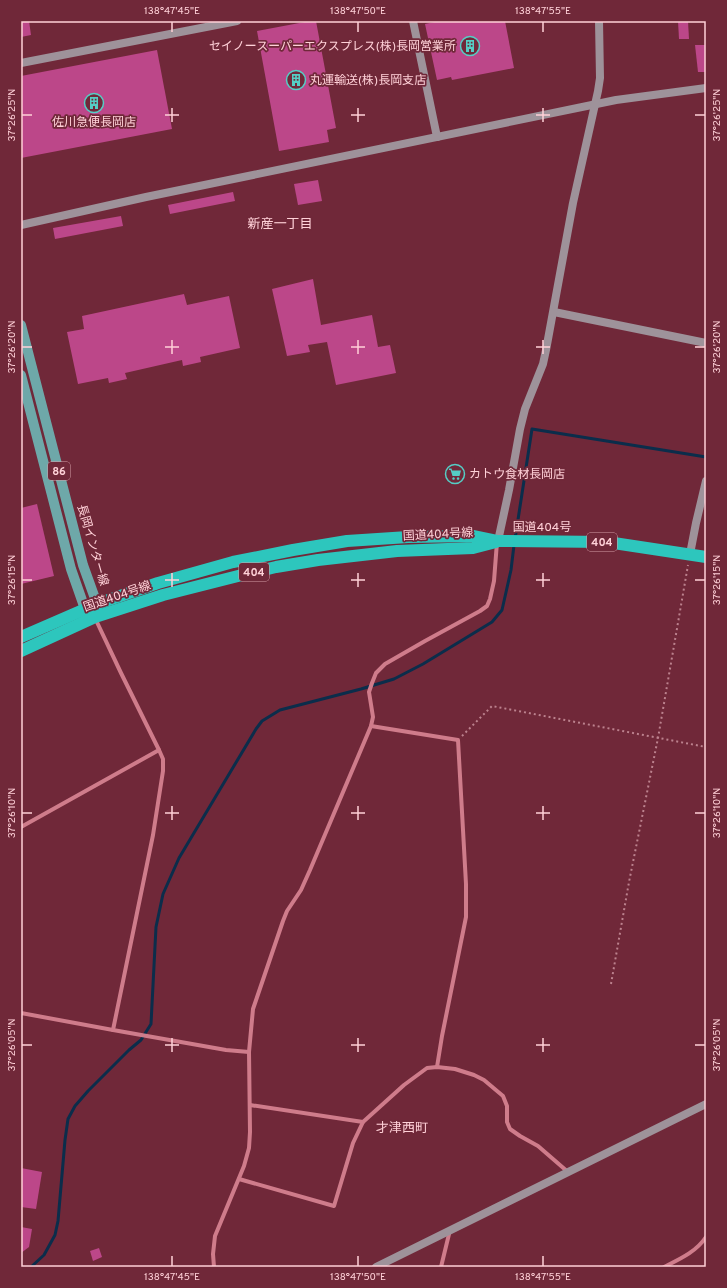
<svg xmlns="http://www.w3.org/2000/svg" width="727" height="1288" font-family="Overpass,'Noto Sans JP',sans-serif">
<rect width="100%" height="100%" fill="#702839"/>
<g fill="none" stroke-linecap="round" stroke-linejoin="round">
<g stroke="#0b2d4b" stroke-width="3">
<polyline points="515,539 532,429 706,457"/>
<polyline points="31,1267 44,1255 55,1235 58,1221 65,1140 68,1119 75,1106 88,1091 129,1050 141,1040 151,1024 156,927 163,894 179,858 256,729 262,721 280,710 361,689 394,679 423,664 492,622 502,610 511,570 514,545"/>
</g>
</g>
<g fill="#bc4789">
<polygon points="21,21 29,21 31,35 21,37"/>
<polygon points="310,21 316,21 336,128 327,130 329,142 279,151 257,31"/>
<polygon points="439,21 505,21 514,68 452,80 451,77 437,80 425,24"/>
<polygon points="678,21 688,21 689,39 679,39"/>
<polygon points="695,45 706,45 706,72 698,72"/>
<polygon points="157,50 172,129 21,158 21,76"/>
<polygon points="318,180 322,201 298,205 294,184"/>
<polygon points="233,192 235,201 170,214 168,205"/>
<polygon points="121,216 123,226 55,239 53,228"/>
<polygon points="313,279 321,325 372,315 378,347 390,345 396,373 336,385 327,342 308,345 310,352 287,356 272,289"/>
<polygon points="184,294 187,305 229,296 240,348 200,357 201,362 183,366 182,360 125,373 127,379 109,383 108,378 78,384 67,332 84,329 82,316"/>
<polygon points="37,504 54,576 21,584 21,508"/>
<polygon points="21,1168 42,1172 36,1209 21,1207"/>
<polygon points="21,1227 32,1229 29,1247 21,1253"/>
<polygon points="99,1248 102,1257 93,1261 90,1251"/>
</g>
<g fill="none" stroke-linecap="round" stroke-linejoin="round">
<g stroke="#bc828e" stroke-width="2" stroke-dasharray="2 3" stroke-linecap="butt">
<polyline points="462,736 492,706 706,747"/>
<polyline points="611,984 629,882 658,738 688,565"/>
</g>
<g stroke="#cf7c8b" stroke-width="4">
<polyline points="371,726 458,740 466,884 466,917 442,1036 437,1067"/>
<polyline points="159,750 163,759 163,771 153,835 113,1030 226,1050 249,1052"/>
<polyline points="21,827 159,750 121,673 95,618"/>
<polyline points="21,1013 113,1030"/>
<polyline points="250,1105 363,1122"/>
<polyline points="239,1179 334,1206 353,1143 363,1122 404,1085 427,1068 437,1067 455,1069 474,1075 484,1080 503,1096 507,1106 507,1122 510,1129 520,1136 538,1146 568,1172"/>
<polyline points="214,1267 213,1254 215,1236 244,1166 249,1148 250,1132 249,1052 253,1009 283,921 287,911 301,890 310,870 371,726 373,717 369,692 372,683 376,673 385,664 425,641 480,611 487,606 490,599 494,581 497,542"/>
<polyline points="441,1267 450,1230"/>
<path d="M664 1267C680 1259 696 1252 706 1237"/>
</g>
<g stroke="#9e929a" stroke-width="8">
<polyline points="413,21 437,137"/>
<polyline points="21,63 237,21"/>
<polyline points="21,225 146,197 616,100 706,88"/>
<polyline points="554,312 706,343"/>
<polyline points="498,541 509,490 520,429 525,409 543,364 546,350 573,203 598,91 600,78 599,21"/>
<polyline points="690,554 696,523 706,481"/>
<polyline points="376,1267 706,1104"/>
</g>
<g stroke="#6ea8a9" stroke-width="10">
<polyline points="21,325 83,565 97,604 96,610"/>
<polyline points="21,375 71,569 85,609 90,613"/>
</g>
<g stroke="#2dc6bd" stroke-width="12">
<polyline points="21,637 97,604 158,583 233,562 293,550 347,541 408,537 474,536 498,541 607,542 706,557"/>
<polyline points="21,651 95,617 163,595 238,576 276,567 318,560 397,551 473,548 496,542"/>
</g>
</g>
<path fill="none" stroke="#ffd1d8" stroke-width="1.5" d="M172 22V32M358 22V32M543 22V32M172 108V122M358 108V122M543 108V122M22 115H32M165 115H179M351 115H365M536 115H550M695 115H705M172 340V354M358 340V354M543 340V354M22 347H32M165 347H179M351 347H365M536 347H550M695 347H705M172 573V587M358 573V587M543 573V587M22 580H32M165 580H179M351 580H365M536 580H550M695 580H705M172 806V820M358 806V820M543 806V820M22 813H32M165 813H179M351 813H365M536 813H550M695 813H705M172 1038V1052M358 1038V1052M543 1038V1052M22 1045H32M165 1045H179M351 1045H365M536 1045H550M695 1045H705M172 1256V1266M358 1256V1266M543 1256V1266"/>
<defs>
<g id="building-ring" transform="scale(1)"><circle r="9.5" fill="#702839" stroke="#55cec5" stroke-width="1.5"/><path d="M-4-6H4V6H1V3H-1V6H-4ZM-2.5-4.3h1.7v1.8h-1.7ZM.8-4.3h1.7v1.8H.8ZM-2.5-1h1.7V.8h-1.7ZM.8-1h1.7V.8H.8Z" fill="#55cec5"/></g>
<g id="supermarket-ring" transform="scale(1)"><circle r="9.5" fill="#702839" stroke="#55cec5" stroke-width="1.5"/><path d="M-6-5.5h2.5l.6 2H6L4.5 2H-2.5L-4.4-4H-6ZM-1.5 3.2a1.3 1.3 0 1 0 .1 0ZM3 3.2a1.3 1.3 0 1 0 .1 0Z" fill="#55cec5"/></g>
</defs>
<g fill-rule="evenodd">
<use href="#building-ring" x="470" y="46"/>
<use href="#building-ring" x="296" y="80"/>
<use href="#building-ring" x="94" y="103"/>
<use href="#supermarket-ring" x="455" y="474"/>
</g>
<g text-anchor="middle" stroke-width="3.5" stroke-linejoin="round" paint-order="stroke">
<g fill="#702839" stroke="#d49ea8" stroke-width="1">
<rect x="48" y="462" width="22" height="18" rx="3"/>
<rect x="587" y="533" width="30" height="18" rx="3"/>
<rect x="239" y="563" width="30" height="18" rx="3"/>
</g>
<g font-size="11" font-weight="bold" fill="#ffd1d8">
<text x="59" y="475">86</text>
<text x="602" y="546">404</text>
<text x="254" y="576">404</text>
</g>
<g font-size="12" fill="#ffd1d8" stroke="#702839" text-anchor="start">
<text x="456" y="50" text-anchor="end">セイノースーパーエクスプレス(株)長岡営業所</text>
<text x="310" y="84">丸運輸送(株)長岡支店</text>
<text x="94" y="126" text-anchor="middle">佐川急便長岡店</text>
<text x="469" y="478">カトウ食材長岡店</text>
</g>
<g font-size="12" fill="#ffd1d8" stroke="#702839">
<text x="542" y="531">国道404号</text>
<text transform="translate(438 534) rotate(-3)" y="4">国道404号線</text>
<text transform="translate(93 545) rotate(74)" y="4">長岡インター線</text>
<text transform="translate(117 596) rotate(-19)" y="4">国道404号線</text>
</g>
<g font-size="13" fill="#ffd1d8" stroke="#702839">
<text x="280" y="228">新産一丁目</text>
<text x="402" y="1132">才津西町</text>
</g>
</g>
<rect width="727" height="1288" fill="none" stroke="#702839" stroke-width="44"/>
<rect x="22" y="22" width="683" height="1244" fill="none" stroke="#ffd1d8" stroke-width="1.5"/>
<g font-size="10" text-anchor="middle" fill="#ffd1d8">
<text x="172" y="14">138°47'45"E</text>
<text x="358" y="14">138°47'50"E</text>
<text x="543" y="14">138°47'55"E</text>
<text transform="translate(11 115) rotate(-90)" y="4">37°26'25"N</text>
<text transform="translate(716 115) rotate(-90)" y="4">37°26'25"N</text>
<text transform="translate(11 347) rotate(-90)" y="4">37°26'20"N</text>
<text transform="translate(716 347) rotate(-90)" y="4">37°26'20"N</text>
<text transform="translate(11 580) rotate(-90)" y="4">37°26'15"N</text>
<text transform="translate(716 580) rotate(-90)" y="4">37°26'15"N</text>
<text transform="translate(11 813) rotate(-90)" y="4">37°26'10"N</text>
<text transform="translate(716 813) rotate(-90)" y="4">37°26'10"N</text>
<text transform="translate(11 1045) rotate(-90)" y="4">37°26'05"N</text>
<text transform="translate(716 1045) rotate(-90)" y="4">37°26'05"N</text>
<text x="172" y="1280">138°47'45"E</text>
<text x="358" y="1280">138°47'50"E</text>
<text x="543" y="1280">138°47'55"E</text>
</g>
</svg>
